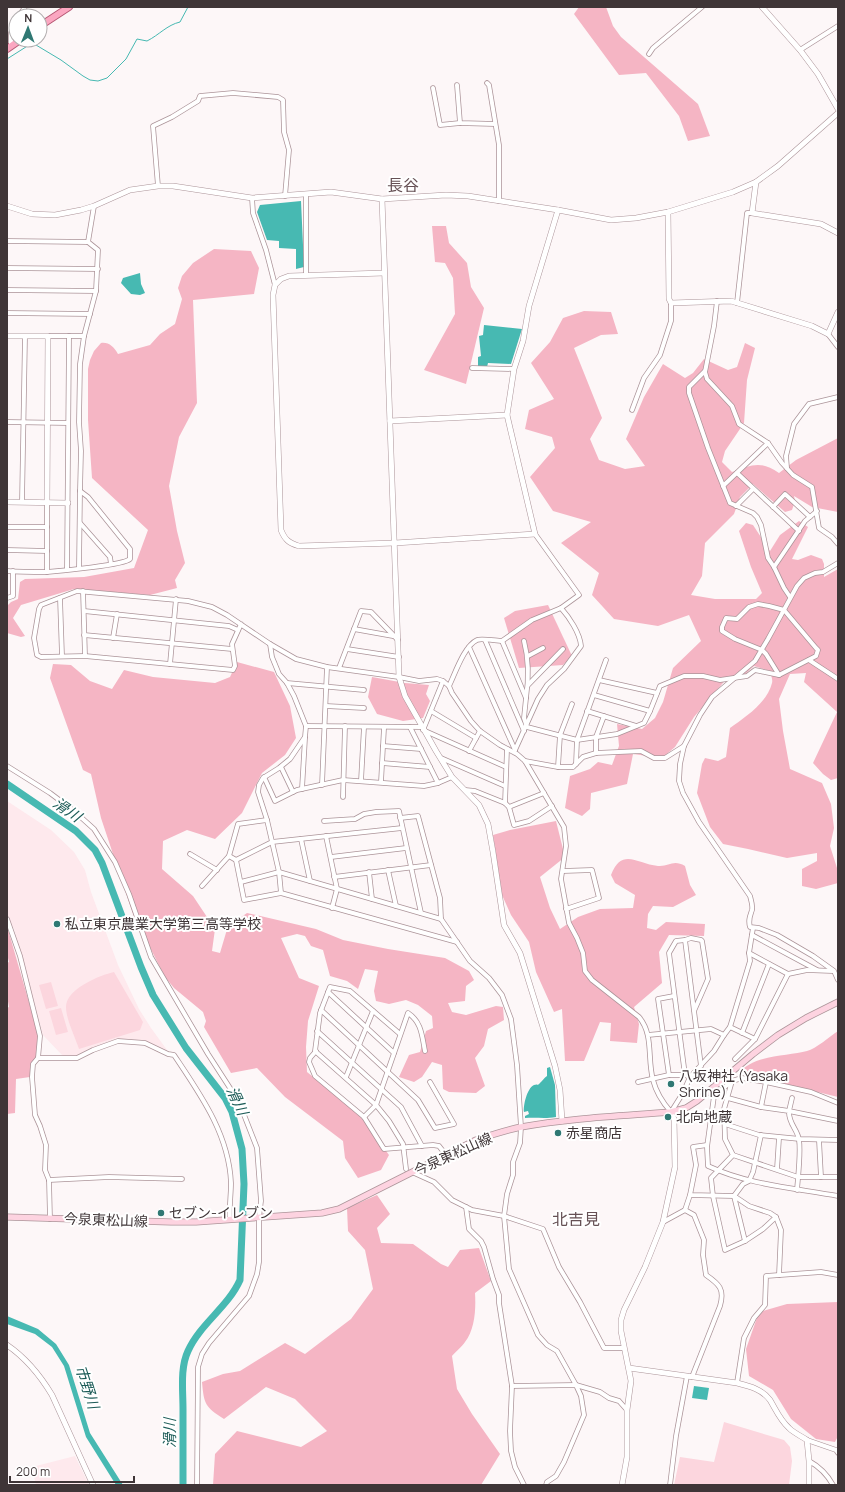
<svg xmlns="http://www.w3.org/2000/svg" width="845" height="1492" font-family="Manrope,'Noto Sans JP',sans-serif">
<rect width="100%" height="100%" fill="#fdf7f8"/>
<g fill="#fee9ed">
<polygon points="7,801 51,830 74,852 85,870 91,892 118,965 139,1009 151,1028 167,1050 167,1052 145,1041 119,1040 77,1056 63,1056 43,1035 14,929 7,916"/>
<polygon points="75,1456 89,1485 36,1485 32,1467"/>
</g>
<g fill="#fcd6de">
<path d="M114 972 143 1022 140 1030 79 1049C75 1037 66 1019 66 1007 66 989 100 975 114 972Z"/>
<polygon points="51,982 58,1006 46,1009 39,985"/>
<polygon points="61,1008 68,1032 56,1035 49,1011"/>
<polygon points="724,1422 784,1440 790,1447 792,1461 789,1485 674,1485 680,1457 714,1462"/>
</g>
<g fill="#f5b5c4">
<polygon points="579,7 606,7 613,26 621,37 698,104 710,136 688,141 679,116 646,73 619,75 574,14"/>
<polygon points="432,226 446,226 449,243 467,263 471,287 484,308 466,384 424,370 455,314 453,278 445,263 435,262"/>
<path d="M214 249 251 251 259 268 254 294 193 300 197 403 179 437 169 486 177 531 185 563 175 580 177 588 150 595 74 589 21 605 13 618 25 636 21 637 7 633V606L11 602 18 599 20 582 25 579 84 577 134 568 148 530 92 478 88 420V369L90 360 94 351 101 343C109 342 114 347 118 354L150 345 160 334 175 324 182 299 178 288 182 276 193 263Z"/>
<path d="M584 311 611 312 618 334 601 335 574 348 602 418 590 439 599 460 625 469 645 466 626 439 644 397 663 364 685 378 693 373 704 359 728 370 737 367 745 343 755 348 747 380 744 423 725 451 722 462 732 472C751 465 761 460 779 473L796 460 838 438V512L812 507 794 496 795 501 792 510 785 512 753 484 740 497 734 514 705 543 702 576 691 595 715 599H756L762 593 751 567 739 531 746 523 753 525 770 551 780 535 799 521 808 527 792 559 798 560 811 555 822 559 824 564V577L838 569V778L831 780 823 774 813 763 837 712 804 682 806 673 790 674 779 699 783 731 790 769 822 783 831 804 834 828 830 846 837 868 838 883 816 889 802 886V869L817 861V853L787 858 748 849 723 844 710 827 697 793 702 764 705 758 718 761 726 757 730 728C745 717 767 703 772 683 773 680 771 675 770 671L754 666 742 677H728L694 717 675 747 662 758 633 754 627 784 591 793 590 809 582 816 565 808 570 776 590 769 598 762 612 765 619 746 617 724 642 729 655 718 663 702 673 668 701 641 689 615 658 626 614 619 592 595 599 573 561 543 591 522 553 511 530 477 555 448 552 437 525 429 529 410 554 399 531 363 550 342 563 318Z"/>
<polygon points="548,605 572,656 563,665 519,668 504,618 515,611"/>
<polygon points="237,662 274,672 290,706 296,738 285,755 262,773 242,813 215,839 187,830 163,841 162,869 193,896 215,929 212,951 220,953 228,926 247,913 316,929 343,940 388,949 445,958 469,971 474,980 466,986 465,1001 448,1003 452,1012 466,1015 496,1006 503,1007 504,1020 488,1029 484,1046 475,1058 485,1086 476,1093 449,1092 443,1089 442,1065 432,1062 422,1077 414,1082 399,1077 409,1055 420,1052 426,1031 433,1028 432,1016 418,1005 406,1000 389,1004 376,1001 374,991 378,971 365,969 358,989 347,981 330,976 323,950 311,946 305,936 297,934 281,938 299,978 319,986 308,1021 306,1047 307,1072 357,1112 389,1155 381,1170 358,1178 345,1158 343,1141 285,1097 257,1068 231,1073 204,1027 206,1021 203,1012 174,988 165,977 133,914 101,818 91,774 83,770 50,678 53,664 71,665 90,681 112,689 124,670 153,677 215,683 230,677"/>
<polygon points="372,677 405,683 429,685 426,694 430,701 423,718 403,721 377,714 368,697"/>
<path d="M556 821 565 857 540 877 550 908 560 929 578 917 600 909 633 908 635 895 615 883 611 875C622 847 637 864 658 866 669 867 673 859 685 866L690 885 696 895 673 907 653 906 648 914 647 928 656 930 666 922 705 924 704 936 669 935 659 952 662 983 634 1007 639 1024 637 1043 610 1041 611 1023 600 1022 584 1061H565L562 1009 554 1012 536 972 529 942 511 915 502 895 493 835 510 830Z"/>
<polygon points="7,926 39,1037 38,1055 31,1064 30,1077 16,1079 15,1113 7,1114 7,1008 9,1007 7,996 7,963 9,962 7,954"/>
<path d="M838 1031V1097L740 1073C751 1055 789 1056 807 1051 816 1049 830 1036 838 1031Z"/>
<path d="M377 1195 390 1214 377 1228 381 1243 413 1244 441 1264 448 1267 460 1250 479 1248 491 1281 475 1293C476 1309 475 1329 465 1342 462 1347 456 1351 452 1356L457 1389 472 1414 500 1454 481 1485H213L215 1454 237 1431 301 1447 327 1431 295 1399 266 1387 224 1419C205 1407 204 1404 202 1382L223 1374 240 1371 285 1343 305 1354 351 1319 373 1289 365 1250 348 1231 347 1208Z"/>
<polygon points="838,1302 838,1436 835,1442 816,1439 791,1419 773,1390 749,1376 746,1349 759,1312 787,1304"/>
</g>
<g fill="#47b9b2">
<polygon points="301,201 304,267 296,269 296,249 279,248 279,241 267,240 257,212 260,205"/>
<polygon points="140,273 141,284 145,293 140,295 131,294 121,283 123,278"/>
<polygon points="484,325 522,329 511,364 488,363 487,367 478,367 478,357 481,356 479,336 483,335"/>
<path d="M550 1067 555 1085 556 1117C544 1119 537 1117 525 1118V1116L529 1114 528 1111 524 1112C523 1106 527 1088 534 1085 539 1083 536 1087 540 1083 543 1080 544 1078 547 1076V1068Z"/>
<polygon points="7,1316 38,1329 56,1344 69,1365 90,1433 123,1485 116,1485 86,1437 64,1366 52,1347 35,1334 7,1324"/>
<polygon points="694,1386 709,1388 707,1400 692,1398"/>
</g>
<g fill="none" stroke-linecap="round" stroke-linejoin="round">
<path stroke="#47b9b2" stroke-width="1" d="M7 59 29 45H36L61 60 83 76 90 80 98 81 107 78 126 59 137 39 147 41C159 35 167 25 180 22L188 7"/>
<path stroke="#47b9b2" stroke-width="7" d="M7 784 76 831 95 850 102 863 141 967 153 995 186 1048 225 1098 232 1112 242 1149 244 1184 240 1280C228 1307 200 1324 188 1351 180 1368 183 1390 183 1409 183 1434 183 1460 183 1485"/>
<g stroke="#ac9499" stroke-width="5.5">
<g id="minor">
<polyline points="19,16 25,7"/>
<polyline points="11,46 11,33 16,22"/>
<polyline points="800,50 838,26"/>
<polyline points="649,54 653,48 702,7"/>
<polyline points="487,83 489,85 499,145 499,201"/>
<polyline points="457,85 460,123 495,124"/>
<polyline points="433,88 440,125 460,123"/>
<polyline points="158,186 153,126 172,117 198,101 200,96 233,93 278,97 283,100 284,132 289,150 285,196"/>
<polyline points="306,194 306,274"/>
<polyline points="252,198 253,213 266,250 275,285"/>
<polyline points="7,241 88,242"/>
<polyline points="7,268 98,269"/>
<polyline points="7,290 96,291"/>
<polyline points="717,301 714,326 705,372 707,379 732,406 739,424 768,443 782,463 793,475 812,487 819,528 832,537 838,544"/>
<polyline points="737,303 747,213 752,213"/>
<polyline points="7,313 90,314"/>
<polyline points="828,334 838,347"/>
<polyline points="48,336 84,336"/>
<polyline points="472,368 514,369"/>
<polyline points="705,371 689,387 689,393 708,448 730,503 753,513 757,517 761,525 768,558 774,567 784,588 790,597"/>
<polyline points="632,410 644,378 660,355 671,321 671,303"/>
<polyline points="7,422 68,423"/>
<polyline points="787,468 786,456 794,424 809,404 838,397"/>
<polyline points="737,473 799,531"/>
<polyline points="723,486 768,443"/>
<polyline points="22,502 25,336"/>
<polyline points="736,506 753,489"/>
<polyline points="773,507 785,494 810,517"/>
<polyline points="80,523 110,557 111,564"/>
<polyline points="7,527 47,527"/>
<polyline points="7,550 47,551"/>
<path d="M838 563 823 572 815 573 804 578 797 586 768 639 755 661 712 697 700 715 684 746 680 764 679 781 683 793 699 822 750 896C751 900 753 906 752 910 750 916 748 920 750 927L759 928 777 935 813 956 834 971 838 980"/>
<polyline points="774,567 805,521 817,511"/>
<polyline points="79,568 80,491"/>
<polyline points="67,569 69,336"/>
<path d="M7 571C20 572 34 572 47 572 60 571 124 565 130 559V549L88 497 80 491 81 451 79 422 80 364 84 336 96 291 98 250 88 242 94 206"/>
<polyline points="47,572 47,503"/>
<polyline points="83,591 85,656"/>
<polyline points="7,598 13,596 13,571"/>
<polyline points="60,598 62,656"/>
<polygon points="758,604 769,606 784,610 816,648 818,650 816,656 779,675 766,654 762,650 735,639 722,631 722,627 726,618 737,619 749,607"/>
<polyline points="84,611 229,626 238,630"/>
<path d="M241 624 232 644 235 666 233 670 85 656 41 657 37 655 34 638 39 609 41 605 77 591 188 601 212 607 227 615 270 644 296 659 327 667 399 677 419 681 437 679 443 681 449 686 452 693 471 721 480 731 500 745 517 754 525 761 564 827 566 846 561 879 569 923 577 938 583 953 585 971 592 980 639 1017C654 1035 647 1058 653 1080 656 1092 663 1103 671 1112L683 1093 690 1077 714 1051 724 1035 711 1029 648 1035"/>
<polyline points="354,629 393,636"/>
<polyline points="84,635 232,649"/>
<polyline points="113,638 117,614"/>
<polyline points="485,640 524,731"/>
<polyline points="502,641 526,698 524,718 527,727 577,740 617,734 644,723 650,711 660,686 684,676 703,676 720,680 747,676 755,670 779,675"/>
<path d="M524 641C529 660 529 678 526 698"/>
<polyline points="270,644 272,657 279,674 287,683 294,696 306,726 305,737 290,759 279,768 263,778 259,785 258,792 267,820 279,872 281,893"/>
<polyline points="469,647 515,750"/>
<polyline points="347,649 399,657"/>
<polyline points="528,656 543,648"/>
<polyline points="809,660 838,679"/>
<polyline points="170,664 176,599"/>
<polyline points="339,668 361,611 371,612 398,640"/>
<polyline points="599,680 657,693"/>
<polyline points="443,681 423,730 506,767"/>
<polyline points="287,683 364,690"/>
<polyline points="528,685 563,649"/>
<path d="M449 686C455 674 464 646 477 640 481 638 497 641 502 641L532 620 561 608 579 595 535 534"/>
<polyline points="594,695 650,711"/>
<polyline points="326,706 364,708"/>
<polyline points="431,711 476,738"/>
<polyline points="587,711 636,726"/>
<polyline points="306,726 422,727"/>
<polyline points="410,727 438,783"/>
<polyline points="383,746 421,749"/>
<path d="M515 750 538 699 547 685 564 669 581 646C580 633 569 617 561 608"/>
<polyline points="469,751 480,731"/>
<polyline points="596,753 596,737 604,716"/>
<polyline points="441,758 505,786"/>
<polyline points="525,761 558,767 573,767 583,757 596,753 641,751 654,758 665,758 684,746"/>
<polyline points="382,763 430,767"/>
<polyline points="576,764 577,740 606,660"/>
<polyline points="7,766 50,793 74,811 94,829 115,862 129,894 151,957 208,1054 239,1102 257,1148 261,1201 259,1217 259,1262 257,1274 249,1296 209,1343 202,1354 198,1367 197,1485"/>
<polyline points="281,767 293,792"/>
<polyline points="558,767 560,735 572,704"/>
<polyline points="264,777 275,801 297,790 343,780 424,786 438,783 452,777"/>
<polyline points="361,781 364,727"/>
<polyline points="381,782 384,728"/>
<polyline points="322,785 327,667"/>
<polyline points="302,789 305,738"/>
<polyline points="465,790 475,791 505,803 509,807 514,825 529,821 552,806"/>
<polyline points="343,797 345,726"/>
<polyline points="505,803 507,749"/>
<polyline points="509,807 544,793"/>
<polyline points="400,818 418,816 440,898 441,919 470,961 489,978 502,995 511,1019 517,1065 521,1127 520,1143 513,1162 513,1175 507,1194 504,1216 509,1269 538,1335 547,1345 557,1351 576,1385 581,1396 584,1415 564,1462 556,1476 547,1482 546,1485"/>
<polyline points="324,821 355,819 364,814 376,812 399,811 421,913"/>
<polyline points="326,836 337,889 332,908"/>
<polyline points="301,839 310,881"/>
<polyline points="190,854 217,870"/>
<polyline points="229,856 236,860 244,900 281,893 457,942"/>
<polyline points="331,857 406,848"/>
<polyline points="236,860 272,842 402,828"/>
<polyline points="388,870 396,906"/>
<polyline points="563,871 592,870 599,898 566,909"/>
<polyline points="369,872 372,899"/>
<polyline points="334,877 431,865"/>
<polyline points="241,882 279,872 441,919"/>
<polyline points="202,886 229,856 238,824 267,820"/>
<polyline points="7,919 20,956 40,1036 38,1058 33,1064 32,1077 35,1115 40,1126 46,1145 45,1170 49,1180 50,1219"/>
<polyline points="753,928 749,953 788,974 807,970 833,971"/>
<polyline points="752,935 817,970"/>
<polyline points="685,940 676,941 669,953 685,1075 690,1077"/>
<polyline points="328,992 394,1053"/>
<polyline points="321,1010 418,1100 435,1128 454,1124 430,1082"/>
<polyline points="694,1011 708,979 702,941 701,940 691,938 685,940 701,1066"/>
<polyline points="730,1027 755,1039 735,1059"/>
<polyline points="317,1031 401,1107 422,1146"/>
<polyline points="742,1033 769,964"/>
<polyline points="400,1034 350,991 330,987 320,1013 315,1051 376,1105 389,1121 403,1144 406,1169"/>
<polyline points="724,1035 730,1027 750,961 749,953"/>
<polyline points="755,1039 788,974"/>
<polyline points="316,1051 310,1058 309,1062 315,1076 364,1117 384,1149 433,1145 439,1146 446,1155"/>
<path d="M38 1058H77L93 1050 118 1041 145 1043 168 1054 174 1055C200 1094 229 1134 231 1183 231 1195 229 1207 230 1219"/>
<polyline points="669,1075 658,999 674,996"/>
<polyline points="346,1077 373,1011"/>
<polyline points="732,1081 742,1078 766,1082"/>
<polyline points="638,1082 669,1075 685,1075"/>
<path d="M728 1098 761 1107 789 1111C788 1123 798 1130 799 1140 801 1152 798 1177 797 1190"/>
<polyline points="792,1098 789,1111 838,1121"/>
<polyline points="761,1107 766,1082 811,1092 838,1103"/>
<path d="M364 1117 376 1105 408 1013C422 1022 422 1037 425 1051"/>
<polyline points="725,1124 759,1135 800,1139 838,1140"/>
<polyline points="761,1135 753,1172 749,1181 743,1184 734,1196 745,1241 763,1229 776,1217"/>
<polyline points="819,1140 821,1177"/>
<polyline points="707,1145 693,1147 696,1165 690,1195 734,1196 749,1206 770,1213 776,1217 781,1230 779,1275"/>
<polyline points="733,1155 798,1177 838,1177"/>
<polyline points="777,1169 779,1138"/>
<polyline points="412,1172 434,1182 452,1200 472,1210 504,1216 543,1229 559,1267 580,1302 604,1348 624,1348"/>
<polyline points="49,1180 109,1177 182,1179"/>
<polyline points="466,1207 469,1229 481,1241 484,1247 493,1279 499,1295 499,1303 512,1386 510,1431 511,1451 515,1467 524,1485"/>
<polyline points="685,1210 690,1195"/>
<path d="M663 1222 685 1210 694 1215 704 1240 703 1255 706 1275C719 1284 725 1289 720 1306L692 1377"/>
<path d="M745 1241 725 1250 713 1196 711 1178 733 1155 725 1139 724 1109 732 1081 714 1096 707 1147 708 1166C749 1185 794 1188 838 1196"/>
<polyline points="737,1383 744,1338 754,1318 765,1305 766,1276 821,1272 838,1275"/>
<polyline points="512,1386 576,1385 600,1392 609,1398 619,1401 627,1410"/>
<polyline points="807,1440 836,1450 838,1453"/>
<path d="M809 1461C820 1467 827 1474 833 1485"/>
<polyline points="670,1485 676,1436 687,1376"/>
</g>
</g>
<g stroke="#ac9499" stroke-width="6">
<g id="tertiary">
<polyline points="762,7 800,50 818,74 838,109"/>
<polyline points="756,182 752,213 821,224 838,233"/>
<polyline points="382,199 399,677 405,696 436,751 452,777 479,805 488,824 493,852 504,925 520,953 555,1066 560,1090 562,1121"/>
<polyline points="7,206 32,214 55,215 81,210 94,206 130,190 158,186 173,186 252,198 331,192 382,199 446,195 468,196 558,210 611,220 636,218 668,212 733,192 756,182 778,166 838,113"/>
<polyline points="668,212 669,299 671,303 731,301 812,326 828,334 838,312"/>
<path d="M384 273 289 276 281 279 275 285 273 295 281 530C285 540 289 543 299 546L395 543 535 534 507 415 514 369 523 341 529 306 558 210"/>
<polyline points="7,336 48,336 47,503"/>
<polyline points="390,421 507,415"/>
<polyline points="7,502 68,503"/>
<path d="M7 1345C26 1358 40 1375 52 1395L93 1485"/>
<path d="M629 1368 737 1383C749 1386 762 1389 770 1400 776 1410 780 1420 789 1428 794 1433 801 1436 807 1440L809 1461V1485"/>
<polyline points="622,1485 627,1457 627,1410 631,1381 621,1331 621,1320 624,1310 645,1267 663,1222 675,1167 674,1119 671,1112"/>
</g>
</g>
<g stroke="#ac9499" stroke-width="7">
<path id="secondary" d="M7 1217 171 1222H196L322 1213 339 1209 476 1140C491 1135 506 1130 521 1127 570 1118 621 1116 671 1112L686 1108 697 1101 753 1054 778 1035 806 1018 838 1002"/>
</g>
<g stroke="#b75975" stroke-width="8">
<g id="primary">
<polyline points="40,26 69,7"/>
<polyline points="7,49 20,40"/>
</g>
</g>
<use href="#minor" stroke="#fff" stroke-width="4"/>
<use href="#tertiary" stroke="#fff" stroke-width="5"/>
<use href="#secondary" stroke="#fdd3e0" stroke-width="5.5"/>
<use href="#primary" stroke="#fba7c1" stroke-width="6"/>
</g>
<g fill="#2f7873" stroke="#fff" stroke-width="1.5">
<circle cx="57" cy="924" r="4"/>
<circle cx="671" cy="1084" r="4"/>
<circle cx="668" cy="1117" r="4"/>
<circle cx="558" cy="1133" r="4"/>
<circle cx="161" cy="1213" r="4"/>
</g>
<g text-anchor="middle" stroke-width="4" stroke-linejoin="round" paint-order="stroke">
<g font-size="14" fill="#3f3537" stroke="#fff" text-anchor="start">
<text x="65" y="929">私立東京農業大学第三高等学校</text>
<text x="679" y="1081">八坂神社 (Yasaka<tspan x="679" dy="16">Shrine)</tspan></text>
<text x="676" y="1122">北向地蔵</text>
<text x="566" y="1138">赤星商店</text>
<text x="169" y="1218">セブン-イレブン</text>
</g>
<g font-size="14" fill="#3f3537" stroke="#fff">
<text transform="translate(453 1154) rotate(-24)" y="5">今泉東松山線</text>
<text transform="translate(106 1220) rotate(2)" y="5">今泉東松山線</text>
</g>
<g font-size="15" font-style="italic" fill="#1d5c58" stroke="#fff">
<text transform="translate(67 810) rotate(35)" y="5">滑川</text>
<text transform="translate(237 1101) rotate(65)" y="5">滑川</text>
<text transform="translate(87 1387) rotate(72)" y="5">市野川</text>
<text transform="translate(170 1433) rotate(-90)" y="5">滑川</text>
</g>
<g font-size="16" fill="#665155" stroke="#fff">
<text x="403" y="191">長谷</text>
<text x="576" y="1225">北吉見</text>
</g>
</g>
<rect width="845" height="1492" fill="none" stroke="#3f3537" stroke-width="16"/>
<g transform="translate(28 28) rotate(1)"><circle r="19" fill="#ffffff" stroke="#b2aeaf"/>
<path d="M0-3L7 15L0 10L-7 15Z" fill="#2f7873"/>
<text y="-6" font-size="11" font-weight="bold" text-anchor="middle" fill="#3f3537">N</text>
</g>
<path d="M10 1476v6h124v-6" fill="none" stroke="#3f3537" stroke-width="2"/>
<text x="16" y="1476" font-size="12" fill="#3f3537" stroke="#ffffff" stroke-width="3" paint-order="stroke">200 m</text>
</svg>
